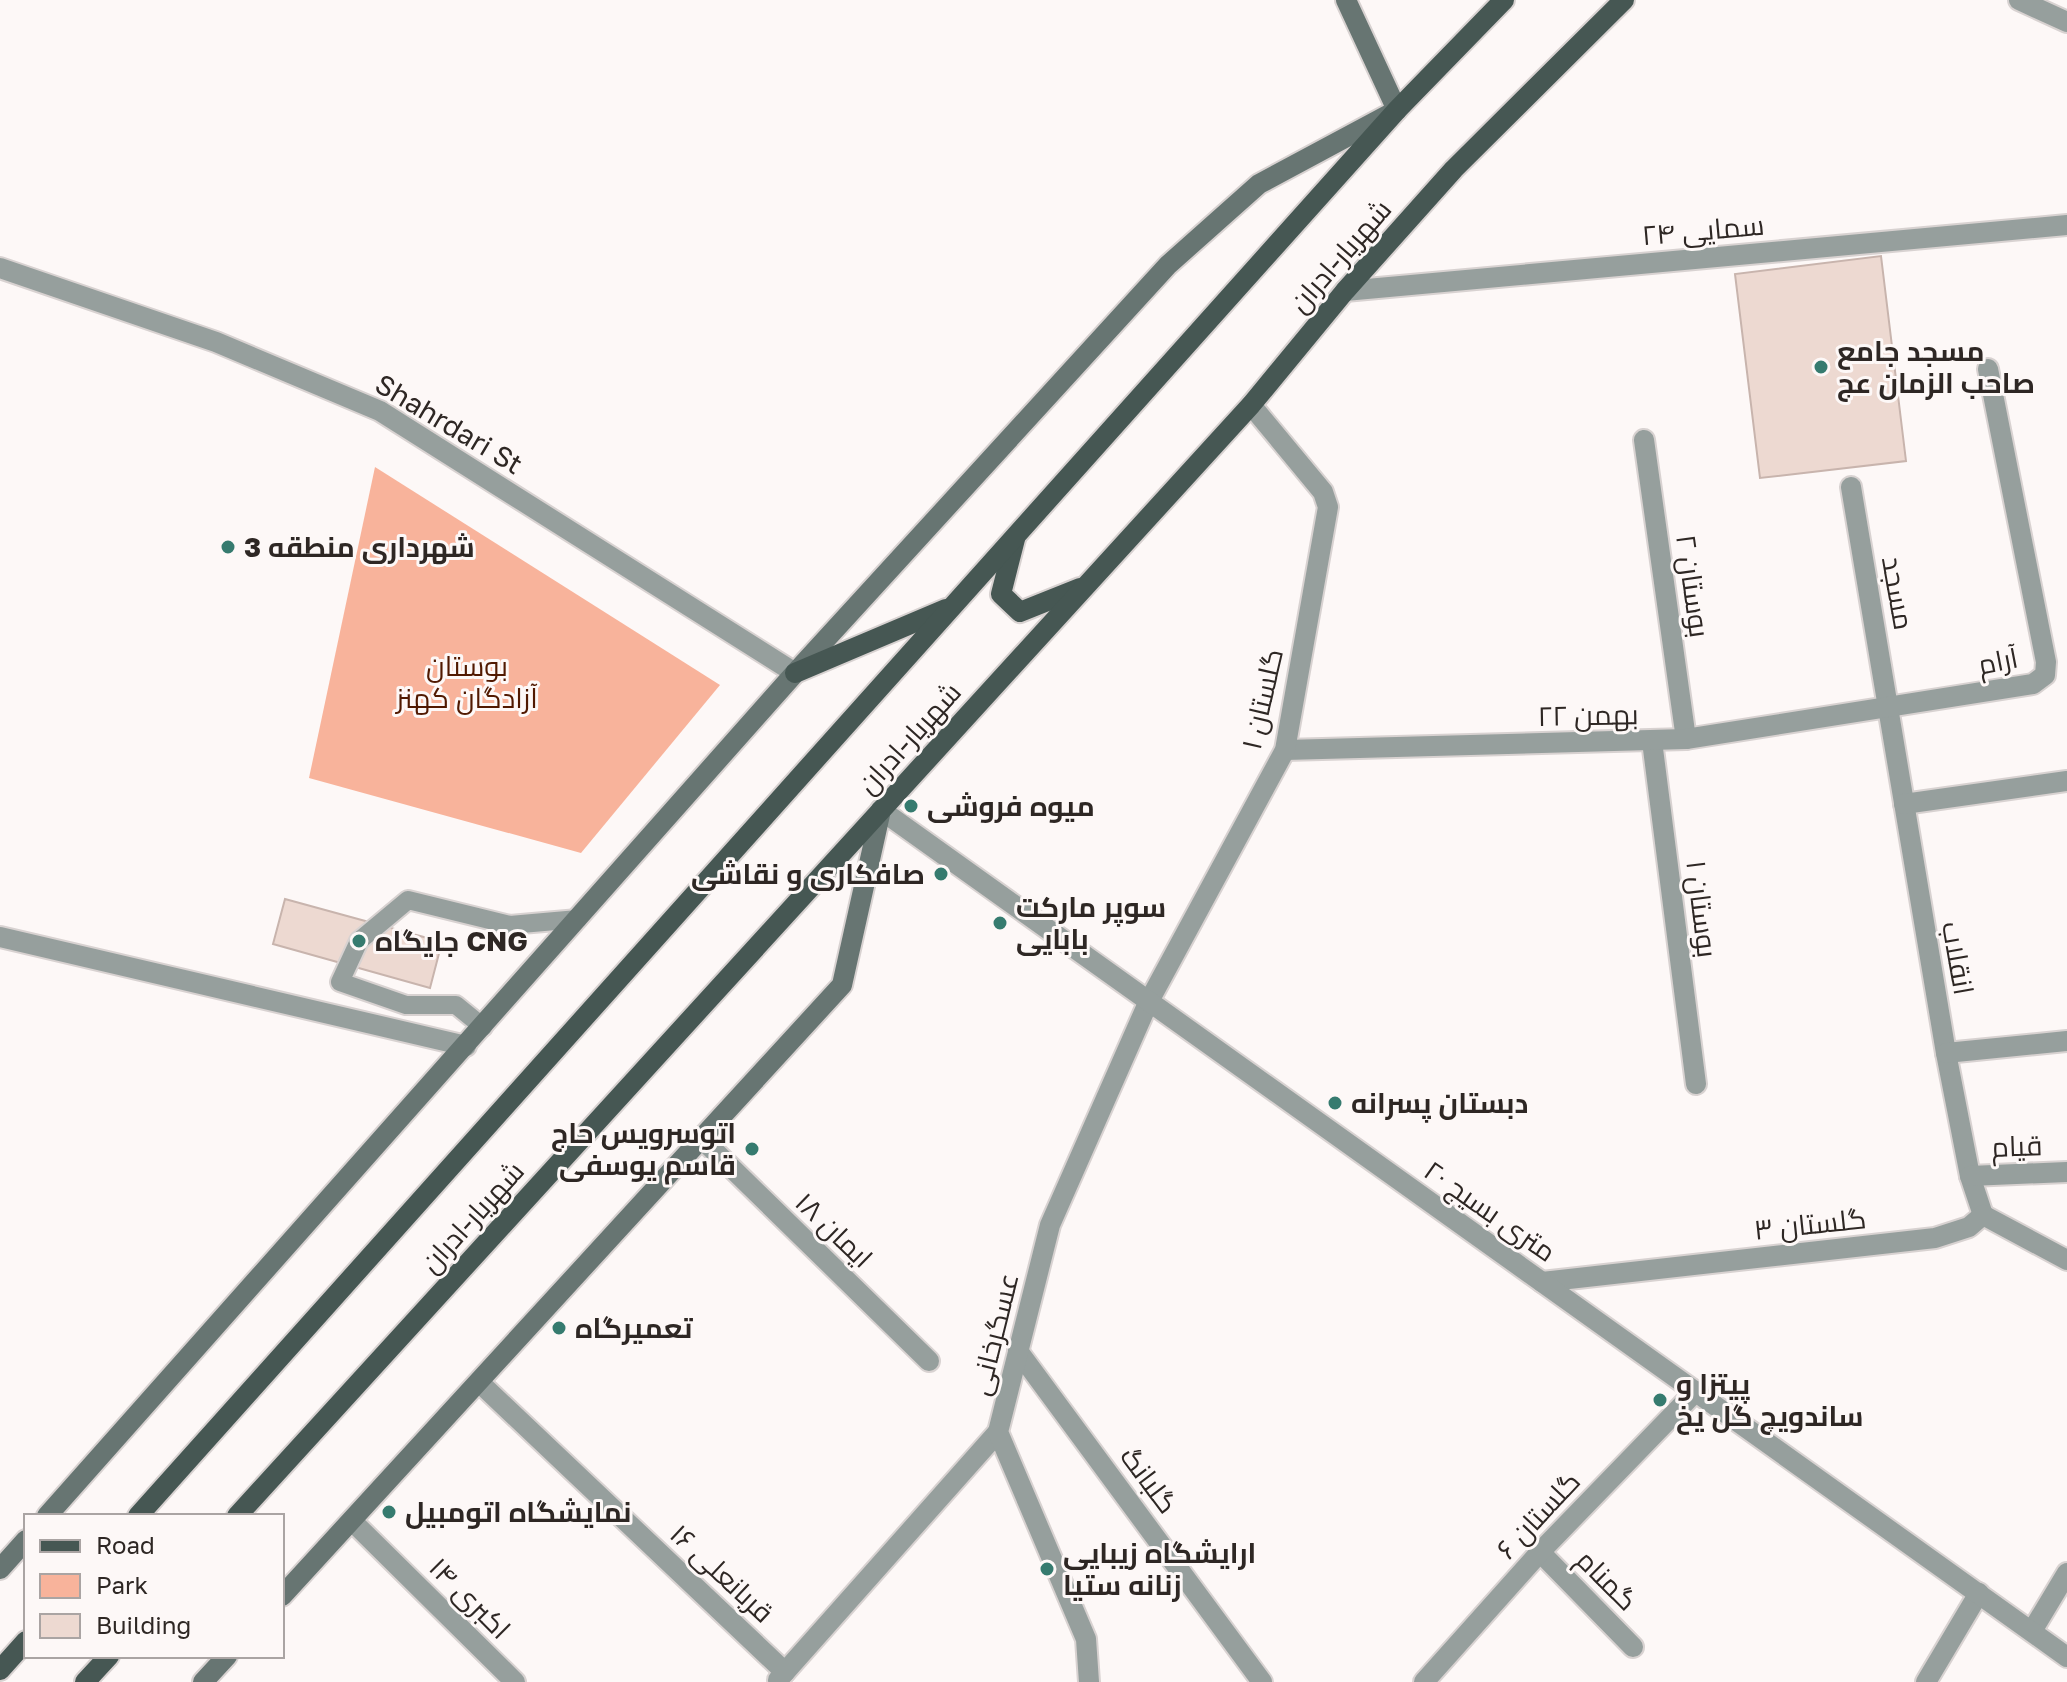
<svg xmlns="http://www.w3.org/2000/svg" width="2067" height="1682" font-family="'Golos Text',Cairo,sans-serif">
<rect width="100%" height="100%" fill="#fdf8f7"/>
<polygon fill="#f8b39b" points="375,467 720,685 581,853 309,778"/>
<g fill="#edd9d1" stroke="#c8b4ad" stroke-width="2">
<polygon points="1881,256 1906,461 1760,478 1735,274"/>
<polygon points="285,899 442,942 430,988 273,944"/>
</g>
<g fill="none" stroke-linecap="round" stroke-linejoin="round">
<g stroke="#d8d2d1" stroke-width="22">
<polyline id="service" points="483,1027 456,1005 406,1005 340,982 359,941 408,900 510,925 578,919"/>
</g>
<g stroke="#d8d2d1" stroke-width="24">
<g id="minor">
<polyline points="2019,0 2067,22"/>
<polyline points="0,268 216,342 380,411 795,673"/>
<polyline points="1345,291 2067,225"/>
<polyline points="1644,440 1686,739"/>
<polyline points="1851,487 1946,1053 1970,1176 1983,1215"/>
<polyline points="1652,741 1696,1084"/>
<polyline points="1285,750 1686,739 2033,684 2045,675 2046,662 1988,369"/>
<polyline points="1904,804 2067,781"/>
<polyline points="0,937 466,1046"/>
<polyline points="1946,1053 2067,1041"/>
<polyline points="701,1138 929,1361"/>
<polyline points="1970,1176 2067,1172"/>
<polyline points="1542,1282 1935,1238 1969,1227 1983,1215 2067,1260"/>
<polyline points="1018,1351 1262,1682"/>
<polyline points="480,1383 785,1672"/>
<polyline points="352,1521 515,1682"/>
<polyline points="1540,1552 1633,1647"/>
<polyline points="2032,1631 2067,1573"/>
<polyline points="778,1680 998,1432"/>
<polyline points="1089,1682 1086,1639 998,1432 1050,1225 1148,1003 1285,750 1328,507 1323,492 1251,405"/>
<polyline points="1424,1682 1540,1552 1696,1391"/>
<polyline points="1926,1682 1979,1593"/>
</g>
</g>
<g stroke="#d8d2d1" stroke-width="24">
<polyline id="tertiary" points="881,810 2067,1657"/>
</g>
<g stroke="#d8d2d1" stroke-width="24">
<g id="secondary">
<polyline points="47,1516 795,673 1168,265 1259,184 1397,110 1346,0"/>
<polyline points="0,1569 26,1540"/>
<polyline points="282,1596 842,985 881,810"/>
<polyline points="203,1682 227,1656"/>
</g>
</g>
<g stroke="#d8d2d1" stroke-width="24">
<g id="primary">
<polyline points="1015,539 1001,594 1020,612 1080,588"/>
<polyline points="795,673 946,609"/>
<polyline points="138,1516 1397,110 1504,0"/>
<polyline points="237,1516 1251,405 1345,291 1454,169 1624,0"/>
<polyline points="0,1670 26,1641"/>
<polyline points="85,1682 109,1656"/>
</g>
</g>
<use href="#service" stroke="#969f9d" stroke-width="18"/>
<use href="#minor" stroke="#969f9d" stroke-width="20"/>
<use href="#tertiary" stroke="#969f9d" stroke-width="20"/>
<use href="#secondary" stroke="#677572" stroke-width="20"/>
<use href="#primary" stroke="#465753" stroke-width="20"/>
</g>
<g fill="#367b6f" stroke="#fdf8f7" stroke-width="3">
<circle cx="1821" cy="367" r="8"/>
<circle cx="228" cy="547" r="8"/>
<circle cx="911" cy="806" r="8"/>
<circle cx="941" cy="874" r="8"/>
<circle cx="1000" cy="923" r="8"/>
<circle cx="359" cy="941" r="8"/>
<circle cx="1335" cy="1103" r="8"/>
<circle cx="752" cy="1149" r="8"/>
<circle cx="559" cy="1328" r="8"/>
<circle cx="1660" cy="1400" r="8"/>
<circle cx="389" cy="1512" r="8"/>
<circle cx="1047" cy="1569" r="8"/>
</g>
<g text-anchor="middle" stroke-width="6" stroke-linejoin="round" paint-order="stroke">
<g font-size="28" fill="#2e2724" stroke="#fdf8f7">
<text transform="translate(1703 230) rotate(-5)" y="10">سمایی ۲۴</text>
<text transform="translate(1340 256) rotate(-49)" y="10">شهریار-ادران</text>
<text transform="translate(449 424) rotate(31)" y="10">Shahrdari St</text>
<text transform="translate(1693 586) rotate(82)" y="10">بوستان ۲</text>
<text transform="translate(1898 593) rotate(80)" y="10">مسجد</text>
<text transform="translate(1998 661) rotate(-11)" y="10">آرام</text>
<text transform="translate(1262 699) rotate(-77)" y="10">گلستان ۱</text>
<text transform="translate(1588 715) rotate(-1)" y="10">۲۲ بهمن</text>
<text transform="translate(909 738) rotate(-48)" y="10">شهریار-ادران</text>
<text transform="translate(1702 909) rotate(83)" y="10">بوستان ۱</text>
<text transform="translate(1958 958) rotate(80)" y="10">انقلاب</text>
<text transform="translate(2017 1146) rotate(-2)" y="10">قیام</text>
<text transform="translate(1490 1211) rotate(35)" y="10">۲۰ متری بسیج</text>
<text transform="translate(472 1217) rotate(-48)" y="10">شهریار-ادران</text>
<text transform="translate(1810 1224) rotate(-6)" y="10">گلستان ۳</text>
<text transform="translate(834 1230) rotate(44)" y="10">ایمان ۱۸</text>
<text transform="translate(994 1334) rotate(-76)" y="10">عسگرخانی</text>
<text transform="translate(1149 1480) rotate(53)" y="10">گلبانگ</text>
<text transform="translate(1538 1515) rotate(-47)" y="10">گلستان ۶</text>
<text transform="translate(722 1573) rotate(43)" y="10">قربانعلی ۱۶</text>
<text transform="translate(1607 1580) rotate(45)" y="10">گمنام</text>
<text transform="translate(470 1598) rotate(45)" y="10">اکبری ۱۴</text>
</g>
<g font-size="28" font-weight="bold" fill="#2e2724" stroke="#fdf8f7" text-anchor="start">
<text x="1837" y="361">مسجد جامع<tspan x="1837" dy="32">صاحب الزمان عج</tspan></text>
<text x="244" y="557">شهرداری منطقه 3</text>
<text x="927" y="816">میوه فروشی</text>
<text x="925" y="884" text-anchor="end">صافکاری و نقاشی</text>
<text x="1016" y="917">سوپر مارکت<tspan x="1016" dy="32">بابایی</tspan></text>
<text x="375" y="951">جایگاه CNG</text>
<text x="1351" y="1113">دبستان پسرانه</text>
<text x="736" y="1143" text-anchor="end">اتوسرویس حاج<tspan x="736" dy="32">قاسم یوسفی</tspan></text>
<text x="575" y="1338">تعمیرگاه</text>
<text x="1676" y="1394">پیتزا و<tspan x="1676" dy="32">ساندویچ گل یخ</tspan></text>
<text x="405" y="1522">نمایشگاه اتومبیل</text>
<text x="1063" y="1563">ارایشگاه زیبایی<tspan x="1063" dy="32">زنانه ستیا</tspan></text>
</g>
<g font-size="28" fill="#511901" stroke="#fdf8f7">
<text x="467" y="676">بوستان<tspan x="467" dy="32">آزادگان کهنز</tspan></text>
</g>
</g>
<rect x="24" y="1514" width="260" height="144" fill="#fdf8f7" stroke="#aaa4a3" stroke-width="2"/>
<rect x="40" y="1540" width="40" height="12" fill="#465753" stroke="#aaa4a3" stroke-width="2"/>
<text x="96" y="1554" font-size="24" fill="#2e2724">Road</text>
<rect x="40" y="1574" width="40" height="24" fill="#f8b39b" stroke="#aaa4a3" stroke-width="2"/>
<text x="96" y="1594" font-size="24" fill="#2e2724">Park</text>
<rect x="40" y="1614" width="40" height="24" fill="#edd9d1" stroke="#aaa4a3" stroke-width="2"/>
<text x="96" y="1634" font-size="24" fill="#2e2724">Building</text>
</svg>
